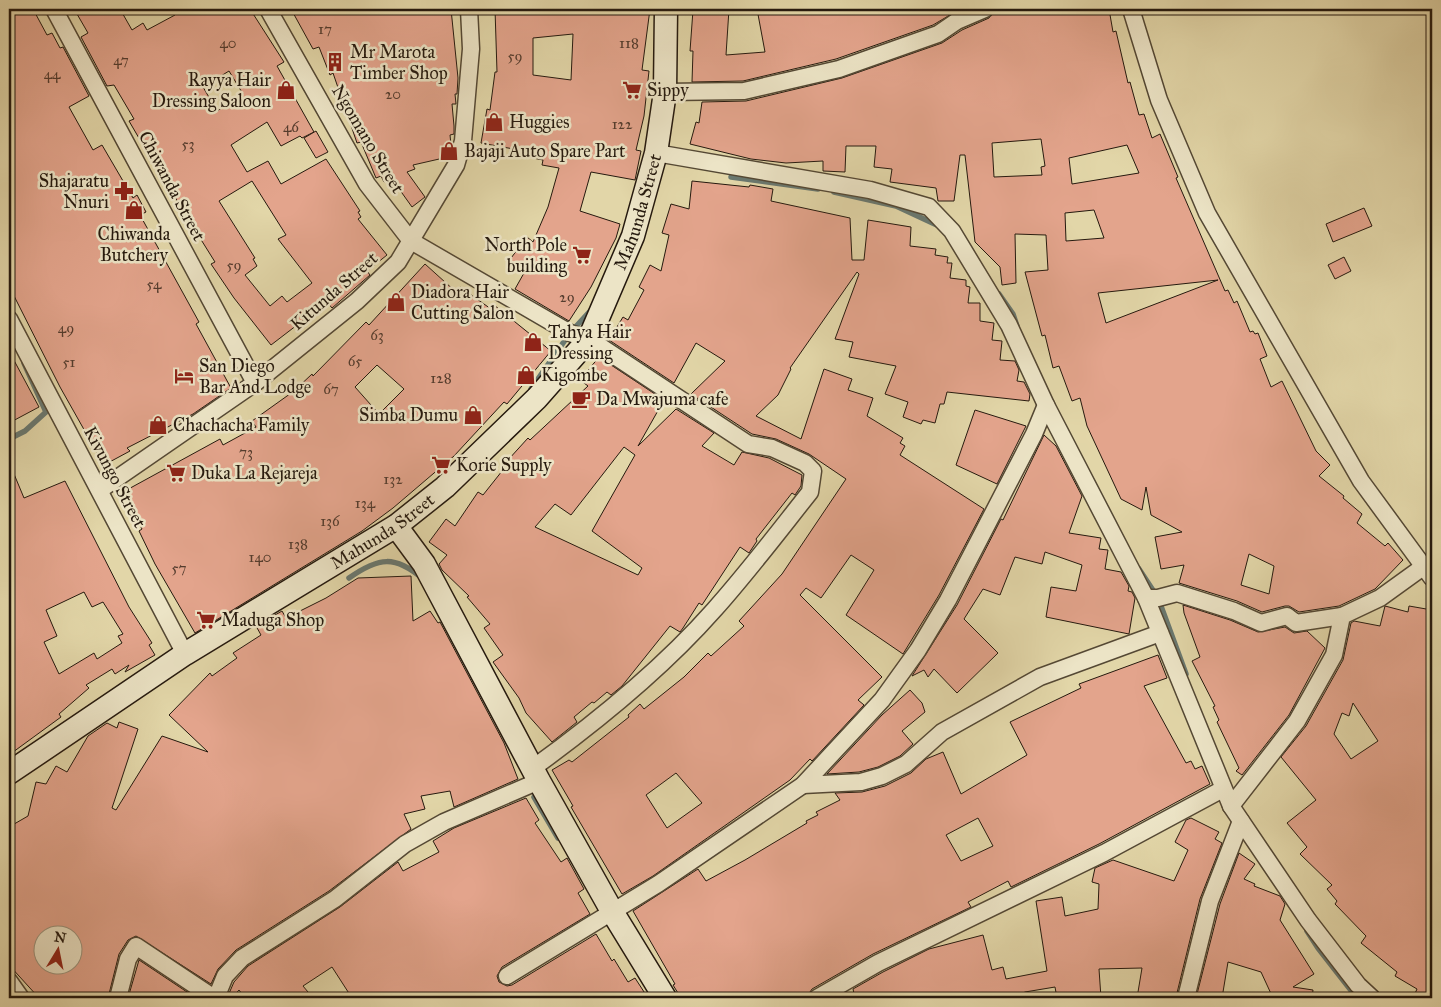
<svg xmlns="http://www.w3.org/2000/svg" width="1441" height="1007" font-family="'IM FELL Great Primer',serif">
<rect width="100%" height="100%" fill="#e2d6a8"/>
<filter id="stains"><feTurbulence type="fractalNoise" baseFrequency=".004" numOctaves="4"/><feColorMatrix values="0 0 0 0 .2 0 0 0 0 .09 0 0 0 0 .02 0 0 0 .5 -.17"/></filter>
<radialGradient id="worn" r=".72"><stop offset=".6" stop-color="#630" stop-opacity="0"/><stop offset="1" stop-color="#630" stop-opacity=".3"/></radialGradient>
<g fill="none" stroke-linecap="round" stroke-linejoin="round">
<g stroke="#697870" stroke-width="5.5">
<polyline points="731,177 818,189"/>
<polyline points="834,192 896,206 939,226"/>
<polyline points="999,294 1013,314 1017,326"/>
<polyline points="531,389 570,333 592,309"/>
<polyline points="9,439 25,431 46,412 24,363"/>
<polyline points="1139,569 1158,598 1186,674"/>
<path d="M349 578C379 557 395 555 423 579"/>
<polyline points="534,797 558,838"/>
<polyline points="1307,931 1318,948 1357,998"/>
</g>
</g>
<g fill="#e3a48c" stroke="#25190e" fill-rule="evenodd">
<polygon points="9,9 33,9 47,35 52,33 60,48 63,47 89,96 69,107 93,150 102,145 133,198 137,195 146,212 140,215 199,322 196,324 231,388 193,414 127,448 130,451 104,465 60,387 9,286"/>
<path d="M86 9H120L132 30 143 23 147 30 175 15 173 13 182 9H250L284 62 277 66 314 132 302 138 300 136 281 146 267 122 231 145 247 172 268 161 281 184 326 159 360 211 358 212 361 217 358 219 387 255 367 271 370 275 332 308 327 302 271 345 234 298 211 264 215 262 180 206 152 155 150 157 129 121 134 119 114 85 107 86 81 37 88 33 77 14ZM229 71 243 94 217 111 203 87ZM252 181 286 235 278 239 312 283 287 302 282 296 270 306 245 275 257 266 253 259 255 258 219 201Z"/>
<polygon points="291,9 451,9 458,78 457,94 455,94 456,104 452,104 454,126 454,134 450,135 451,145 448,157 413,165 415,169 407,172 425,197 412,207 392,179 384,182 381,176 376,178 361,142 357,143 333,73 330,75 319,47 313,49"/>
<path d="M495 9H650L642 70 649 71 644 116 636 150 641 151 635 180 591 172 580 211 620 224 616 238 591 287 569 321 515 289 524 273 508 262 527 237 533 242 548 207 559 168 542 165 543 160 518 155 519 150 481 143 487 109 490 110 495 72H497ZM573 34 571 80 533 75V38Z"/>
<polygon points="698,9 729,9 726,55 765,52 757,9 960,9 933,25 836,59 743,81 692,82 693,51 690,51 693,10"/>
<path d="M995 9H1109L1113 32 1116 31 1128 83 1130 82 1139 115 1144 114 1152 138 1160 134 1178 177 1176 178 1225 291 1228 290 1234 303 1237 301 1250 332 1253 331 1255 334 1258 333 1267 356 1260 359 1271 387 1282 381 1316 451 1330 465 1319 476 1344 496 1343 498 1362 514 1357 523 1385 546 1388 543 1403 560 1375 589 1339 606 1299 612 1289 606H1285L1262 612 1237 601 1179 583 1184 565 1161 569 1155 537 1182 532 1151 515 1146 487 1142 510 1121 499 1087 426 1080 398 1072 401 1059 366 1053 368 1045 335 1042 336 1025 272 1048 270 1046 235 1015 234 1016 283 1002 285 1000 267 975 242 965 155H960L954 201H938L936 188 890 182 892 169 874 167 876 146H846L845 172 823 171V161L786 163 751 159 690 144 696 122 699 123 702 102 746 101 842 78 942 43 962 30 989 18ZM1041 139 1045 166 1041 167 1042 175 994 177 992 143ZM1127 145 1139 173 1072 184 1069 158ZM1094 210 1104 238 1066 241 1065 213ZM1218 280 1106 323 1098 293ZM1249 554 1274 566 1269 594 1241 585Z"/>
<polygon points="316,131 328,152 316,158 304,138"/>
<path d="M692 181 749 187 750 185 773 189 771 201 850 218 852 260H864L868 220 911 227 910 246 936 249 935 255 948 257 947 263H952L950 278 966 280V286L970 287 968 303H980V321L994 323 992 340 1002 341 1000 360 1015 361 1019 370 1017 381 1024 382 1030 394 1029 401 947 392 944 404H940L935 423 923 420 921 424 903 417 908 402 885 394 896 366 849 357 853 342 835 339 859 274 857 272 790 368 791 369 778 395 756 416 801 439 824 369 852 379 848 390 873 398 867 416 903 438 900 443 905 446 900 455 984 509 939 595 903 654 846 615 874 570 851 555 821 598 806 588 800 595 882 677 858 700 864 705 812 761 810 759 790 780 653 876 622 894 571 807 573 806 552 770 569 760 572 762 629 717 628 715 640 704 644 709 684 677 708 653 711 656 744 626 739 621 782 574 846 479 809 454 776 439 752 434 691 394 725 361 696 343 674 383 609 340 623 317 628 320 644 290 639 287 650 265 661 271 669 235 662 233 671 204 689 209ZM676 773 702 803 667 828 646 795Z"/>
<polygon points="1364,208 1372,226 1333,242 1326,224"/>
<polygon points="1344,257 1351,271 1335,279 1328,265"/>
<path d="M425 264 456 292 460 287 491 309 494 305 551 351 507 404 504 402 454 456 393 508 362 531 195 633 155 564 139 531 142 529 123 492 220 439 223 445 256 427 252 421 294 391 312 374 313 376 366 322 369 325ZM377 365 404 389 379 414 355 387Z"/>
<polygon points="9,351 39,407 9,423"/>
<path d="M599 357 664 400 638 446 676 409 714 433 702 446 734 465 742 452 769 458 802 475 801 486 795 495 792 493 756 539 757 541 749 553 740 547 702 605 699 603 683 628 680 632 670 626 622 686 611 695 607 692 594 703 592 702 574 717 577 722 552 742 526 713 519 698 493 662 503 655 484 628 490 624 467 597 469 596 442 570 439 564 447 555 429 542 446 519 455 526 478 492 483 495 510 461 508 460 528 438 530 440 588 386 580 380ZM624 447 635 455 592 531 642 568 638 575 535 527 555 504 571 515Z"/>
<polygon points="975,410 1026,426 997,484 956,465"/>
<polygon points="1044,435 1056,446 1082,496 1069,533 1101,538 1099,549 1108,550 1105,569 1121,572 1129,586 1128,591 1132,592 1135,598 1129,634 1046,617 1051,587 1076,591 1082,565 1045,552 1042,564 1015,557 1000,595 983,589 964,619 998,653 957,693 934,669 928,677 924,670 912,676 957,605 1001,519 1003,520"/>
<path d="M9 462 24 498 65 481 129 607 152 643 149 645 155 655 125 672 129 665 115 674 112 669 86 685 89 688 59 714 61 717 9 755ZM84 592 92 607 103 602 123 634 118 636 122 643 97 659 94 653 59 674 44 642 57 636 46 610Z"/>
<path d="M411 576 413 621 430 611 438 623 440 622 504 743 518 779 454 807 450 791 421 796 425 809 404 814 411 829 329 891 236 950 218 969 211 984 136 936 128 940 119 954 108 998H39L9 965V827L28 816 36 782 46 784 56 766 67 772 88 736 107 723 117 728 119 722 138 729 112 808 116 810 162 736 208 752 169 715 210 673 212 676 237 658 233 653 261 635 256 626 282 611 286 618 326 598 358 578ZM42 934H72V964H42Z"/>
<polygon points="1183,605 1230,620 1258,632 1285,627 1294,633 1307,631 1325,648 1289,715 1242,775 1236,771 1239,768 1217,722 1219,720 1213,707 1215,706 1192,661 1200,657 1184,613"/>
<path d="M1385 606 1408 612 1409 606 1432 610V645H1430L1432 710 1430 882H1432V998H1413L1417 989 1395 976 1397 972 1361 943 1366 936 1335 904 1337 901 1327 889 1332 885 1300 854 1307 847 1287 823 1316 800 1281 757 1306 726 1343 660 1351 623 1354 621 1380 626ZM1353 703 1378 741 1351 759 1334 734 1342 713 1349 716Z"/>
<path d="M1158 655 1167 678 1144 686 1186 763 1191 761 1195 769 1202 766 1210 784 1099 844 1011 887 1008 881 968 902 971 907 873 954 812 989 806 998H681L673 985 675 984 633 911 698 869 706 881 745 860 807 823 806 821 818 815 816 812 840 800 835 793 862 792 885 786 911 773 926 759 943 752 961 794 1027 755 1010 722 1081 688 1079 684ZM978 818 993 846 961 861 946 835Z"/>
<polygon points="910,690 922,703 925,712 902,731 913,744 900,756 878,767 859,772 827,774 882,715"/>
<polygon points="526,798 539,820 535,823 561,862 567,858 584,889 578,893 590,914 502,967 497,976 499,982 507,986 512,985 596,934 612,961 614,959 628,982 635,978 648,998 352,998 332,967 303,986 313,998 245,998 239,990 232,998 227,998 234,982 248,966 340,907 398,862 403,871 439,852 433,841 454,828"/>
<polygon points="1191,818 1219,832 1215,839 1222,843 1200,899 1176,997 1157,994 1156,998 1137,998 1142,968 1099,969 1101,998 1057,998 1055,987 1025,992 1021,994 1022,998 931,998 930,993 906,998 855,998 853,989 883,972 929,949 983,935 992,970 1003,967 1006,979 1047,971 1036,901 1062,897 1065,916 1098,909 1099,884 1092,882 1095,868 1113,860 1174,881 1188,850 1175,842 1186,820"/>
<polygon points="1239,853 1255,864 1244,879 1255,884 1254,886 1280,896 1285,904 1280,920 1314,974 1293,987 1313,990 1312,998 1273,998 1261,972 1228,962 1222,998 1196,998 1220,904"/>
<polygon points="139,960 196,998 128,998"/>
</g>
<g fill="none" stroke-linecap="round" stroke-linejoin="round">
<g stroke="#544834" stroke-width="19">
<g id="street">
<polyline points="54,9 255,383"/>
<path d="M268 9 367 184 411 241 570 333 589 339 748 444 772 448 805 463 813 471 810 492C779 531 748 572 714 610 661 670 598 721 533 768"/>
<polyline points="1131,9 1159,100 1207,213 1361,481 1432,578"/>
<polyline points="665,92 744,91 839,69 938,34 957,21 985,9"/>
<polyline points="656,153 870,190 929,207 952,231 1009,325 1046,405 1146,598 1231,806 1308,920 1358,985 1372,998"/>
<polyline points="9,319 185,654"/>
<polyline points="100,490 255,383 357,301 398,262 456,165 463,141 471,49 469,9"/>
<polyline points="1146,598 1158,598 1177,593 1234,611 1261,623 1287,616 1296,623 1342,616"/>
<polyline points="803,785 861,782 882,776 906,764 942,732 1040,677 1160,633"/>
<polyline points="1231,806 1297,721 1334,655 1342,616 1380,598 1423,567"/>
<polyline points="507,976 658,884 803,785 882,700 918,650 948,600 1034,434 1046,405"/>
<polyline points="9,981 21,998"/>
<polyline points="118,998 128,959 136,946 214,998"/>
<polyline points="216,998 225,976 242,958 335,899 405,844 444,822 539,781"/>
<polyline points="817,998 878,963 1104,853 1223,789"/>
<polyline points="1186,998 1210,901 1241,821"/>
</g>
</g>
<g stroke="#25190e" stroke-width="25">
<g id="secondary">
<polyline points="396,526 424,564 539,781 613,913 665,998"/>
<path id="s1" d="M9 773 185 654 396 526 445 487 537 398 589 339 633 236 656 153 665 92 666 9"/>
</g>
</g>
<use href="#street" stroke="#ece4c6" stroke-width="16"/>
<use href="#secondary" stroke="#ece4c6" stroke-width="22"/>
</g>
<defs>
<g id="building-bare" transform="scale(1.5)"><path d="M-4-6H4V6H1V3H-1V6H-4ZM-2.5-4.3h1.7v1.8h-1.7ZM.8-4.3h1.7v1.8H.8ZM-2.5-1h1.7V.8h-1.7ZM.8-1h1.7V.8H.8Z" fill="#8f2418" stroke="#ece4c6" stroke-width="2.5" paint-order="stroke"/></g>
<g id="shop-bare" transform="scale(1.5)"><path d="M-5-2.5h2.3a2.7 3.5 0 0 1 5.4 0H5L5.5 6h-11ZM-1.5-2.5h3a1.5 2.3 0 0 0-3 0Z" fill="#8f2418" stroke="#ece4c6" stroke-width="2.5" paint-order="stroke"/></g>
<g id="supermarket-bare" transform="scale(1.5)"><path d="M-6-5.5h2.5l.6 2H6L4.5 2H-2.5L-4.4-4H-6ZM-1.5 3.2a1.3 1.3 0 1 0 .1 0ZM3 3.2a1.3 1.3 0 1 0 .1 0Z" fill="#8f2418" stroke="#ece4c6" stroke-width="2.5" paint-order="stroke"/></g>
<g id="pharmacy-bare" transform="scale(1.5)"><path d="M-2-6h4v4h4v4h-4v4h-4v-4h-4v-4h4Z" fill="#8f2418" stroke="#ece4c6" stroke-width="2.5" paint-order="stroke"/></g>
<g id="hotel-bare" transform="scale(1.5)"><path d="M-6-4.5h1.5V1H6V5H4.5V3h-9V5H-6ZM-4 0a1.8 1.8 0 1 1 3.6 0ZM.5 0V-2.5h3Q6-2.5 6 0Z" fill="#8f2418" stroke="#ece4c6" stroke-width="2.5" paint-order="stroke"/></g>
<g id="cafe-bare" transform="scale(1.5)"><path d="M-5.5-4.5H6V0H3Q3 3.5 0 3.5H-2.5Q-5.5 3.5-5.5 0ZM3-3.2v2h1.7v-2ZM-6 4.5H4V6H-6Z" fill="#8f2418" stroke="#ece4c6" stroke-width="2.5" paint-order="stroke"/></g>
</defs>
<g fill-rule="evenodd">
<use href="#building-bare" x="335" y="62"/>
<use href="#shop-bare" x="286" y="90"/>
<use href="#supermarket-bare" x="632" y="90"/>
<use href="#shop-bare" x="494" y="122"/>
<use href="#shop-bare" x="449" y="151"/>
<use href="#pharmacy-bare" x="124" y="191"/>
<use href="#shop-bare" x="134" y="210"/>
<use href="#supermarket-bare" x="582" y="255"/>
<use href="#shop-bare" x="396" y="302"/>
<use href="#shop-bare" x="533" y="342"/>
<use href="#shop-bare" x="526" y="375"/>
<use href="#hotel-bare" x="184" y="376"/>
<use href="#cafe-bare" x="581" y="399"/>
<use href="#shop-bare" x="473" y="415"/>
<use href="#shop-bare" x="158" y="425"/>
<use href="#supermarket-bare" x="441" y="465"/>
<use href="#supermarket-bare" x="176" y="473"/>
<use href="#supermarket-bare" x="206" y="620"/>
</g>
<g text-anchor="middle" stroke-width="5" stroke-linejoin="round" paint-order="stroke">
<g font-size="15" fill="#543c2e">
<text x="325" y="34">17</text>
<text x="228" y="48">40</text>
<text x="629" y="48">118</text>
<text x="515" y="61">59</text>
<text x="121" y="65">47</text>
<text x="52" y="79">44</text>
<text x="393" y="99">20</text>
<text x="622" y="129">122</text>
<text x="291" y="132">46</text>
<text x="188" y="149">53</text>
<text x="234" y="270">59</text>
<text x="154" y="289">54</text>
<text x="567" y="302">29</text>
<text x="66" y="333">49</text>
<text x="377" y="340">63</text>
<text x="355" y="366">65</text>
<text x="69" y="367">51</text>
<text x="441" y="383">128</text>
<text x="331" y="394">67</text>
<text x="246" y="457">73</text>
<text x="393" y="484">132</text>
<text x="365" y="508">134</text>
<text x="330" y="526">136</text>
<text x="298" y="549">138</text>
<text x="260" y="562">140</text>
<text x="179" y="573">57</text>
</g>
<g font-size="18" fill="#25190e" stroke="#ece4c6" text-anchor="start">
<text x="350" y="58">Mr Marota<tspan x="350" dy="21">Timber Shop</tspan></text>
<text x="271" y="86" text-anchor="end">Rayya Hair<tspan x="271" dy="21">Dressing Saloon</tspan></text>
<text x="647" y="96">Sippy</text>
<text x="509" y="128">Huggies</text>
<text x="464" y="157">Bajaji Auto Spare Part</text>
<text x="109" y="187" text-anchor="end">Shajaratu<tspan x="109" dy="21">Nnuri</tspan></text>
<text x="134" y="240" text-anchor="middle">Chiwanda<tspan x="134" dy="21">Butchery</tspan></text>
<text x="567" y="251" text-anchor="end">North Pole<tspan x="567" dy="21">building</tspan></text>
<text x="411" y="298">Diadora Hair<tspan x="411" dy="21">Cutting Salon</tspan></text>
<text x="548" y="338">Tahya Hair<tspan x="548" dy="21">Dressing</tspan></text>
<text x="199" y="372">San Diego<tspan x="199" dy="21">Bar And Lodge</tspan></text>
<text x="541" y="381">Kigombe</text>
<text x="596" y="405">Da Mwajuma cafe</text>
<text x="458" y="421" text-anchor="end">Simba Dumu</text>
<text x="173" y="431">Chachacha Family</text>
<text x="456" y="471">Korie Supply</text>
<text x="191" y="479">Duka La Rejareja</text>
<text x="221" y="626">Maduga Shop</text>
</g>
<g font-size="18" fill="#25190e" stroke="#ece4c6">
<text transform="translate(368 139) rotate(59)" y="6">Ngomano Street</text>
<text transform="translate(172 186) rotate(62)" y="6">Chiwanda Street</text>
<text dy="6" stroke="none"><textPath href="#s1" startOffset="865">Mahunda Street</textPath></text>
<text transform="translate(334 291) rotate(-41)" y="6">Kitunda Street</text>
<text transform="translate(115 477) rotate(62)" y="6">Kivungo Street</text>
<text dy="6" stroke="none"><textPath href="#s1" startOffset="445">Mahunda Street</textPath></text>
</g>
</g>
<rect width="1441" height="1007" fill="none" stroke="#e2d6a8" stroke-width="30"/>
<rect x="10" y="10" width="1421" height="987" fill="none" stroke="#25190e" stroke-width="2.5"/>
<rect x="15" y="15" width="1411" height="977" fill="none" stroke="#25190e"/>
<g transform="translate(58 950) rotate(10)"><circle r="24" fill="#ece4c6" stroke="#9c937c"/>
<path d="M0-4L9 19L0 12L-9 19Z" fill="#8f2418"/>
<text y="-8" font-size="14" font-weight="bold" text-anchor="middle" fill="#25190e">N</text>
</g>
<rect width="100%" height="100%" filter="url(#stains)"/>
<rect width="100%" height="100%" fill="url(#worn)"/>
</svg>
